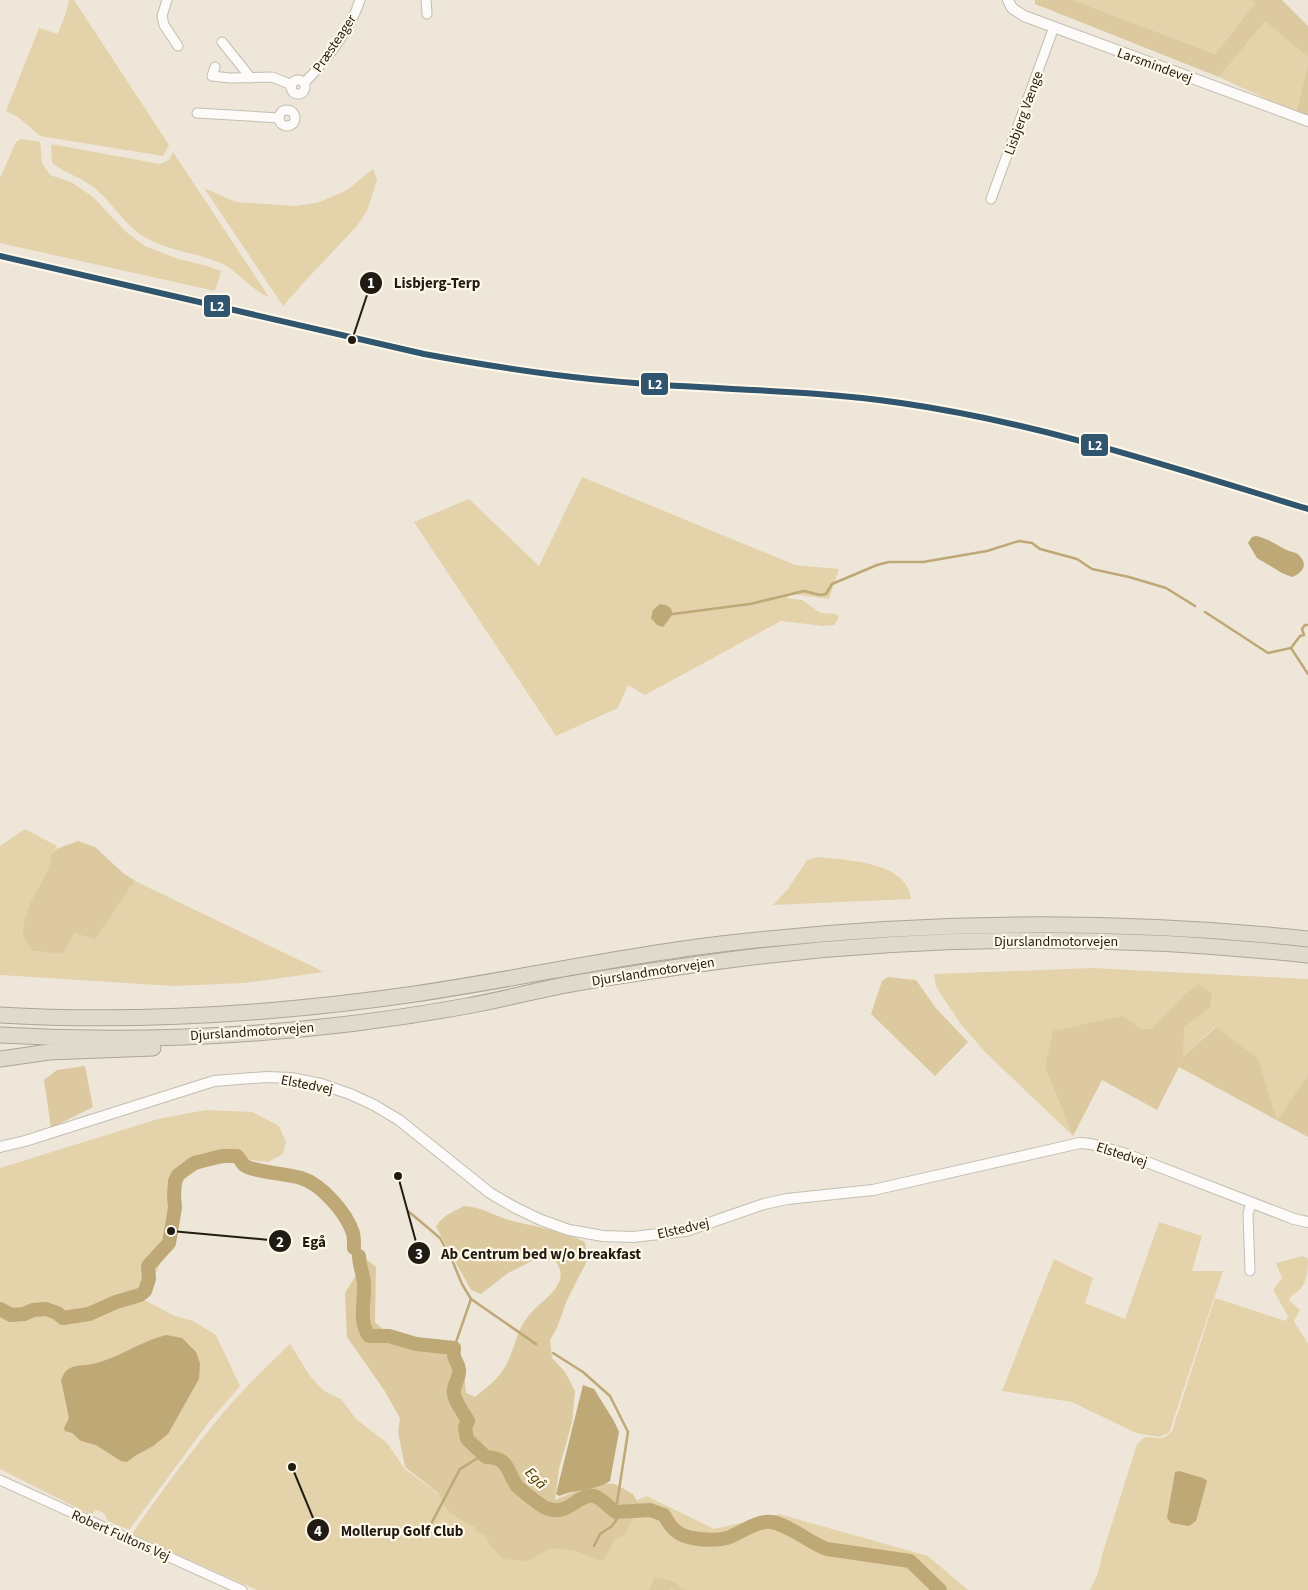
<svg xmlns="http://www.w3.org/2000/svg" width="1308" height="1590" font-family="'Source Sans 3',sans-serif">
<rect width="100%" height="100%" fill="#eee7d9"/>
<g fill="#e4d2ab">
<polygon points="69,0 74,0 169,145 163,156 40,136 18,117 6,111 39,28 58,34 66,12"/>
<polygon points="1073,0 1252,0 1255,3 1215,54"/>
<polygon points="1265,20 1308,57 1308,64 1296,113 1219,77"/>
<polygon points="21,139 40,142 42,163 50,175 71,182 93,197 126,232 145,246 178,259 204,265 221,271 215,291 0,243 0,178 16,142"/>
<path d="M51 144 160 164 169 160 173 152 269 297C251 290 240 273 223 264 199 253 173 252 150 240 127 229 116 207 97 190 84 178 66 174 52 163Z"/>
<polygon points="373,169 377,180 367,211 356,227 307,279 283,306 204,188 236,202 296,206 320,202 347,190"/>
<polygon points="582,477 795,565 839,569 829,599 793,594 786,598 802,600 821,613 835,614 839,617 834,625 823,626 781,621 645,695 628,685 618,708 556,736 414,522 469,499 539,566"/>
<polygon points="25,829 57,846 52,854 48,870 31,901 33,951 63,954 75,933 95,940 135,881 324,972 244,983 174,986 0,975 0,846"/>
<path d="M817 857C844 860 908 861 911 899L773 905 788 889 807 860Z"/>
<polygon points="1092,968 1308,979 1308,1075 1277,1121 1258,1058 1215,1027 1183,1057 1183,996 1150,1029 1140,1028 1123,1017 1045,1068 1073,1136 984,1051 960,1023 936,987 934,974"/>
<polygon points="206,1110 252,1112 279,1126 286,1142 283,1154 268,1162 251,1160 205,1166 184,1178 178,1202 176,1228 144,1300 175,1316 193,1321 216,1335 240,1386 209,1422 129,1530 108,1521 104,1513 96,1510 91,1515 0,1469 0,1168 158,1119"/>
<polygon points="1159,1222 1202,1236 1192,1271 1223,1271 1169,1433 1159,1437 1136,1433 1072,1402 1002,1391 1054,1259 1093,1278 1085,1303 1125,1319"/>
<path d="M1303 1256 1308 1259C1308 1270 1307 1285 1297 1292 1293 1295 1291 1295 1289 1300L1300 1310 1294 1321 1308 1344V1590H1090L1098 1573 1103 1552 1137 1444 1145 1437C1156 1437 1164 1442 1172 1431L1215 1298 1286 1321 1288 1316 1273 1290 1282 1278 1276 1263Z"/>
<path d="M290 1344 310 1376 318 1385 326 1392 341 1399 356 1419 387 1443 405 1469 516 1552 647 1496 714 1529 779 1514 928 1556 968 1590H257L132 1534C158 1496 185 1459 214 1424 237 1395 264 1369 290 1344Z"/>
</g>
<g fill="#dcc99f">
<polygon points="1035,0 1073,0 1215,54 1255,3 1252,0 1282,0 1308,26 1308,57 1265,21 1219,77 1035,4"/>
<polygon points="1308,64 1308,117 1296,113"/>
<polygon points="78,841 95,847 123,873 135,881 95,940 75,933 63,954 33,951 23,936 24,923 31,901 48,870 52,854 56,849"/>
<polygon points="888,977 916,980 935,1007 968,1042 935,1076 871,1014 882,981"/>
<polygon points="1199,984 1212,993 1210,1008 1184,1027 1183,1057 1216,1027 1258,1058 1277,1120 1308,1075 1308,1137 1179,1067 1157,1110 1102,1080 1073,1136 1045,1068 1053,1031 1123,1016 1140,1028 1150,1029 1183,996"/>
<polygon points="85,1066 93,1107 51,1128 44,1080 57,1070"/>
<path d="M464 1206C482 1207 492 1215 509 1220 535 1227 561 1230 585 1242L588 1259 567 1300 557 1328 550 1340 552 1358 565 1372 575 1391 572 1423 559 1469 555 1500 596 1483 615 1484 633 1494 639 1504 626 1533 613 1541 609 1552 602 1561 572 1550 549 1548 529 1561 503 1559 491 1546 484 1534 476 1531 475 1527 458 1518 449 1512 438 1493 405 1467 398 1432 400 1418 384 1390 347 1337 345 1293 366 1259 376 1267 375 1322C388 1338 420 1339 438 1346 445 1348 451 1352 457 1355L464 1372 466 1393 475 1397C486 1388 498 1379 505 1367 515 1350 516 1329 530 1314 540 1302 552 1297 559 1282 563 1273 559 1265 553 1258L534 1260 508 1273 481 1294 471 1290 436 1227C441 1216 455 1211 464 1206Z"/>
<polygon points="654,1577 675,1582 679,1587 686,1590 674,1590 672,1588 670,1590 649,1590"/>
</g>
<g fill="#bea876">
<path d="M1256 536C1268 538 1277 546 1289 551 1291 552 1294 552 1296 553 1308 561 1306 572 1292 577L1282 573 1257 558 1248 543 1252 537Z"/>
<path d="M660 604C667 605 671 606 673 614L663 627 657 625 651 618 653 610Z"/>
<path d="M166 1335 182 1338 196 1352 200 1363 199 1379 168 1434 153 1446 135 1456 127 1462 121 1461 96 1445 81 1441 72 1433 65 1431 64 1428 69 1418 61 1380C63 1377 64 1372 67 1370 75 1364 85 1366 93 1364 119 1358 141 1341 166 1335Z"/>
<path d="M583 1385 594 1389 614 1421 619 1432 610 1481C595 1491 576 1489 559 1496L556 1494Z"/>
<polygon points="1179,1471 1203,1478 1207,1481 1196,1521 1189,1526 1171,1523 1167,1518 1175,1472"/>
</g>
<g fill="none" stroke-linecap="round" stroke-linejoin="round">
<g stroke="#bea876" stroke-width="2.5">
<polyline points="1205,612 1268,653 1291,648"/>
<polyline points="673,614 750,604 804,591 820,595 826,594 832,584 877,565 889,562 923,562 987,551 1019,541 1032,543 1040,549 1077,559 1092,569 1129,577 1166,588 1195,606"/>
<polyline points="1308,625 1305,625 1302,629 1304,635 1300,636 1291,648 1308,674"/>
<polyline points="408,1211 440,1238 452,1260 462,1284 471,1299 536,1344"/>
<polyline points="454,1348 471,1299"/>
<polyline points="553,1353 583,1372 610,1396 628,1432 617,1503"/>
<polyline points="430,1526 460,1469 483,1455"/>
<polyline points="594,1546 600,1534 612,1526 622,1512"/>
</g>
<g stroke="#bea876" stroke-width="14">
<path d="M359 1256C359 1265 363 1273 364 1283 365 1301 358 1321 369 1336H389L416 1344 454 1348C452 1362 459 1361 459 1370 460 1376 455 1383 454 1389 452 1399 464 1413 468 1421L465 1427 467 1439 486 1457C510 1458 506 1471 517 1486 521 1490 540 1505 544 1507 568 1519 577 1493 594 1496 602 1498 609 1508 616 1512L650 1510 664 1515C671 1528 677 1535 692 1538 704 1540 715 1541 727 1538 740 1534 756 1520 771 1522 788 1524 810 1543 827 1549L910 1561 940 1590"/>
<path d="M0 1309 11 1315 24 1314 33 1310 46 1309 57 1313 63 1318 89 1314 116 1302 140 1295 145 1291 149 1279 148 1266 169 1243 175 1208 174 1196 175 1181 178 1175 194 1163 222 1156H237C240 1159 242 1163 244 1165 253 1172 289 1174 301 1178 321 1184 346 1212 353 1233 354 1237 354 1243 354 1248"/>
</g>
<g stroke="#c3beb2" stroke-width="11">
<g id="minor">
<polyline points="167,0 162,16 164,25 178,46"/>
<polyline points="426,0 427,14"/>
<polyline points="222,42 251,78"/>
<polyline points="215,67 212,76 230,78 272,77 292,85"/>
<circle cx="298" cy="87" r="7"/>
<path d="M304 83C325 62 351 29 360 0"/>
<circle cx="287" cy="118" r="8"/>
<polyline points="197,113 279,118"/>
<polyline points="991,199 1054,27"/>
<polyline points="1250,1271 1248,1214 1251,1203"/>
<polyline points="0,1480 242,1590"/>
</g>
</g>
<g stroke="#c3beb2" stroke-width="12">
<g id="tertiary">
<polyline points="1008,0 1012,8 1024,16 1308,121"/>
<polyline points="0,1147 25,1141 214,1081 267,1077 291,1078 321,1084 350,1094 374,1105 399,1120 490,1193 514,1207 541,1220 569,1230 603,1236 633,1237 686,1231 764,1204 787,1199 873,1190 1080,1143 1091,1144 1126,1154 1294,1219 1308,1222"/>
</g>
</g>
<g stroke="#aea592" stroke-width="17">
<g id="motorway">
<path d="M0 1015C139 1023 277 1014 415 994 517 979 619 956 721 944 916 921 1113 918 1308 939"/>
<path d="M0 1035C156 1044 314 1034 467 1006 502 1000 536 990 571 984 621 975 671 968 721 961 915 935 1114 934 1308 955"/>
<polyline points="0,1059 49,1052 153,1048"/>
</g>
</g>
<use href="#minor" stroke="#fcfbf9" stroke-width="9"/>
<use href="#tertiary" stroke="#fcfbf9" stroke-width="10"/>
<use href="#motorway" stroke="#e0dacc" stroke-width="15"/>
<g stroke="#fff8e8" stroke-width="10">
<path id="rail-1" d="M0 256 424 354C494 367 564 378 635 383 723 390 813 390 901 403 1040 423 1174 468 1308 509"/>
</g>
<use href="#rail-1" stroke="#30556e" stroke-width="6"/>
</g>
<g text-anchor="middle" stroke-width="4.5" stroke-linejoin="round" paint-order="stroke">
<g font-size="14" fill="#201c13" stroke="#fff8e8">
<text transform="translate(334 43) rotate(-56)" y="5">Præsteager</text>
<text transform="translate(1155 65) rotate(20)" y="5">Larsmindevej</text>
<text transform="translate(1023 113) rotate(-70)" y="5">Lisbjerg Vænge</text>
<text x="1056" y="946">Djurslandmotorvejen</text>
<text transform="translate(653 971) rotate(-9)" y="5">Djurslandmotorvejen</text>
<text transform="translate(252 1031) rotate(-4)" y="5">Djurslandmotorvejen</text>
<text transform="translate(307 1084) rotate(11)" y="5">Elstedvej</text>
<text transform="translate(1122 1154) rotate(18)" y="5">Elstedvej</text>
<text transform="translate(683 1228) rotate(-13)" y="5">Elstedvej</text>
<text transform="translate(121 1535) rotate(24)" y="5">Robert Fultons Vej</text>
</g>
<g font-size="15" font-style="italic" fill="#4c3800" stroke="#fff8e8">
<text transform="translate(536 1478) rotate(46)" y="5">Egå</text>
</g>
</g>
<path fill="none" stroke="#201c13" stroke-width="2" d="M352 340L371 283M171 1231L280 1241M398 1176L419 1253M292 1467L318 1530"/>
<g fill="#201c13" stroke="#fff8e8" stroke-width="2">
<circle cx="352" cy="340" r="5"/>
<circle cx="171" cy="1231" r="5"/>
<circle cx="398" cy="1176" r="5"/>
<circle cx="292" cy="1467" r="5"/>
<circle cx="371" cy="283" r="12"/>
<circle cx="280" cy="1241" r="12"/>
<circle cx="419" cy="1253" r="12"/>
<circle cx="318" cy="1530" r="12"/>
</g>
<g font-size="15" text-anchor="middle" font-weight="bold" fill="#fff">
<text x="371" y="288">1</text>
<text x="280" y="1247">2</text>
<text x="419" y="1259">3</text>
<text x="318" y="1536">4</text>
</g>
<g font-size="15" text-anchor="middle" font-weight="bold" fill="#201c13" stroke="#fff8e8" stroke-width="4.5" stroke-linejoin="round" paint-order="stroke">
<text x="437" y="288">Lisbjerg-Terp</text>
<text x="314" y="1247">Egå</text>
<text x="541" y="1259">Ab Centrum bed w/o breakfast</text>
<text x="402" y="1536">Mollerup Golf Club</text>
</g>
<g stroke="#fff8e8" stroke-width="2">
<rect x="203" y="294" width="28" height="24" rx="5" fill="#30556e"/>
<rect x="640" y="372" width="29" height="24" rx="5" fill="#30556e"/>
<rect x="1080" y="433" width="29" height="24" rx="5" fill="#30556e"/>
</g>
<g font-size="14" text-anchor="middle" font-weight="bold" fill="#fff">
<text x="217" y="311">L2</text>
<text x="655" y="389">L2</text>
<text x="1095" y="450">L2</text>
</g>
</svg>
